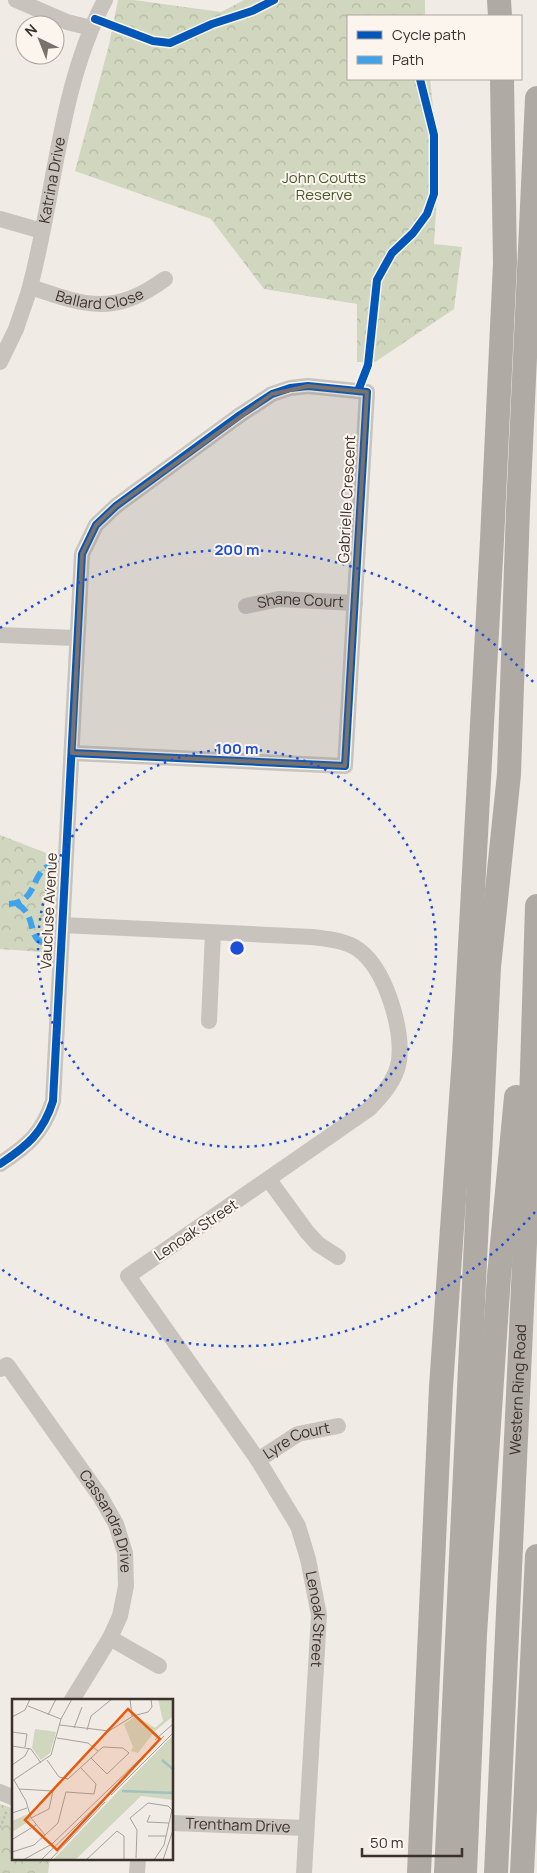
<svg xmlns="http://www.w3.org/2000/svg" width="537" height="1873" font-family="Manrope,sans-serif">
<defs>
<pattern id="park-crowns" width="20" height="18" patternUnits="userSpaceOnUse" patternTransform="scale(1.25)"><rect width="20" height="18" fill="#d1d6bf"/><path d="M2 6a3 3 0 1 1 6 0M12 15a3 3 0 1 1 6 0" fill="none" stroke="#b4b8a4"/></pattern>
</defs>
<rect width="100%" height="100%" fill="#f0ebe5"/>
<g fill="url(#park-crowns)">
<polygon points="118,0 134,0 221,12 244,0 425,0 425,16 348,16 348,79 430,79 439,163 434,244 462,247 454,309 375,362 357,362 357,304 264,289 211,219 75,171 109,45"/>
<polygon points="0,835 46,853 43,952 0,949"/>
<polygon points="0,1804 14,1809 14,1859 50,1859 48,1873 0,1873"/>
</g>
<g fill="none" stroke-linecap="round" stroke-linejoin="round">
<polyline stroke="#c2bcb6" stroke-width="2.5" stroke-dasharray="2.5 2.5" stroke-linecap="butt" points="0,1828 7,1810"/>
<g stroke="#c9c3be" stroke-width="16">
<polyline points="16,0 67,22 91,28"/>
<polyline points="0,219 42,231"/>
<path id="s1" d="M31 287C86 306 114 316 165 279"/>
<path id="s2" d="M0 362 16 329 28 294C55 199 58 88 105 0"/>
<path id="s3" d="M246 606 279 599 355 603"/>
<polyline points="0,635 76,638"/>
<path id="s4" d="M62 925 312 937C327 939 346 940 359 950 386 970 403 1029 399 1061 396 1080 382 1096 369 1109L128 1276 258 1460 298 1526 308 1559 319 1615 304 1873"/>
<polyline points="209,1021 213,933"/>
<path d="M0 1164C27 1146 43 1133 53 1101L82 554 96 525 116 506 240 415 272 394 290 388 308 386 367 392 345 766 72 753"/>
<polyline points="269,1180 307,1232 318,1244 338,1257"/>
<path id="s5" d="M0 1369 7 1365 100 1496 116 1524 125 1553 126 1586 120 1616 110 1638 72 1700"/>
<path id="s6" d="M258 1460 298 1434 338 1426"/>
<polyline points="110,1638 159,1666"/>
<polyline points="0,1792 14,1798"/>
<path id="s7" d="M172 1823 305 1828"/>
<polyline points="137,1873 138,1859"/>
</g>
<g stroke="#afaaa4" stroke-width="24">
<polyline points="499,0 500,16"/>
<polyline points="419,1873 441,1387 464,1056 492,540 505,263 502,79"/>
<polyline points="446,1873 489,967 509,774 518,509 537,98"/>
<polyline points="465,1873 475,1634 499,1276 516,1097"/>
<path id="s8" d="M496 1873 530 1134 537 906"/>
<polyline points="522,1873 537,1556"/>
</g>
<g stroke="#3fa3eb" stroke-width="6" stroke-dasharray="12 6" stroke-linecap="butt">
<path d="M9 904C39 903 30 870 52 865"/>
<path d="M17 904C39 916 25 941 48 944"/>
</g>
<g stroke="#fbf5ee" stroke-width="11">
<g id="cycleway">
<polyline points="95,19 153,41 170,43 212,24 252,11 274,0"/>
<polyline points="358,391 368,365 377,280 392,253 413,233 427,214 434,194 434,135 420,79"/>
<path d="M0 1164C27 1146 43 1133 53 1101L82 554 96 525 116 506 240 415 272 394 290 388 308 386 367 392 345 766 72 753"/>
</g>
</g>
<use href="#cycleway" stroke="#0057b8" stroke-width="8"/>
</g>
<path fill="#7a716c" fill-opacity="0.2" stroke="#7a716c" stroke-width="4" stroke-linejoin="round" d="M308 386 367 392 345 766 72 753 82 554 96 525 116 506 272 394Z"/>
<g fill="none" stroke="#1d4ed8" stroke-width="2.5" stroke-dasharray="2.5 5">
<circle cx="237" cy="948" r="199"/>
<path d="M535 1212A398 398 0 0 1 0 1268M0 628A398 398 0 0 1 535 684"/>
</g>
<g text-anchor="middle" stroke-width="4" stroke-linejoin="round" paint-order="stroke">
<g font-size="15" fill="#495a2e" stroke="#fbf5ee">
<text x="324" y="183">John Coutts<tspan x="324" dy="17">Reserve</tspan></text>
</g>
<g font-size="15" fill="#3b302b" stroke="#fbf5ee">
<text dy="5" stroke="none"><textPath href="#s2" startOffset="190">Katrina Drive</textPath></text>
<text dy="5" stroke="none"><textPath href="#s1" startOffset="71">Ballard Close</textPath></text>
<text transform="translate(347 499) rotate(-87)" y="5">Gabrielle Crescent</text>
<text dy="5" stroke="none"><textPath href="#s3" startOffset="55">Shane Court</textPath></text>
<text transform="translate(49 911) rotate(-87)" y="5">Vaucluse Avenue</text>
<text transform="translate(196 1230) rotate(-34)" y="5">Lenoak Street</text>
<text dy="5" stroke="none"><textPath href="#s8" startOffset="484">Western Ring Road</textPath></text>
<text dy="5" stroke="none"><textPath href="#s6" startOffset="44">Lyre Court</textPath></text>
<text dy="5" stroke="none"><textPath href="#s5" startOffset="195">Cassandra Drive</textPath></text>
<text dy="5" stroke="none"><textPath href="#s4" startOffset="1170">Lenoak Street</textPath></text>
<text dy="5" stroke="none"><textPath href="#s7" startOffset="66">Trentham Drive</textPath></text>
</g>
</g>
<g transform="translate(12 1699)">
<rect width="161" height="161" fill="#f0ebe5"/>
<path d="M117 81 161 89V101L129 97 63 161H41Z" fill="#d1d6bf"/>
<path d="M146 0H161V17L143 32 126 54 119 52 121 48 112 25 124 17 143 29 151 22ZM23 30 44 33 38 54 29 61 20 49ZM161 36V90L128 96 117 81ZM16 115 19 121 0 133V122Z" fill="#d1d6bf"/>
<path d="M28 31 38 32 37 35 43 37 41 44 26 41Z" fill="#d1d6bf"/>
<path fill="none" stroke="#a1c1c1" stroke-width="2.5" d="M150 61 162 71M110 92 162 94"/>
<path fill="none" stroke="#a8a09b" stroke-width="1" d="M118 0 120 17M16 7 49 20M36 16 44 0M0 18 13 11 18 0M48 26 97 32 121 17 136 13 140 8 139 0M62 29 70 8M75 31 79 17 100 0M0 33 15 35 13 48M45 39 76 44 86 52M143 41 162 24M0 47 19 50 29 64M35 61 47 78 56 80 91 48 111 49 117 54 95 75 79 59M0 66 13 57 17 49M2 81 14 102 19 119 33 136M0 82 39 56 49 20 60 0M7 90 41 92 37 110 19 119M99 96 162 33M0 114 15 109M138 116 135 123 157 124M136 137H154M1 140 24 126M0 153 22 146 46 124 54 93 82 95 84 85 69 69M124 159 125 131 118 119 136 104 156 107 160 111 152 146 142 161M11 161 40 145 152 37M29 161 101 91M38 161 93 103M74 161 105 132 112 137V161M151 161 161 131"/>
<path fill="#e8590c" fill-opacity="0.15" stroke="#e8590c" stroke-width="2.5" d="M116 10 148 40 45 151 13 121Z"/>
<rect width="161" height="161" fill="none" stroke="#3b302b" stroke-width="2.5"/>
</g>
<circle cx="237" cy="948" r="8" fill="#1d4ed8" stroke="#fbf5ee" stroke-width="2.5"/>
<g font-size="15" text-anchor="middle" font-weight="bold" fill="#1d4ed8" stroke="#fbf5ee" stroke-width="4" stroke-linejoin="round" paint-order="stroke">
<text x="237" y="555">200 m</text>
<text x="237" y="754">100 m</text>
</g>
<rect x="347" y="15" width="175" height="65" fill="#fbf5ee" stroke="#aea6a0"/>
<rect x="357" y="31" width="25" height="8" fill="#0057b8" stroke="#aea6a0"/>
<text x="392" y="40" font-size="15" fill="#3b302b">Cycle path</text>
<rect x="357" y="56" width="25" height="8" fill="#3fa3eb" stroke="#aea6a0"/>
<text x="392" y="65" font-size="15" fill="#3b302b">Path</text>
<g transform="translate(40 40) rotate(317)"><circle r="24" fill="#fbf5ee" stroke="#aea6a0"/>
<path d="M0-4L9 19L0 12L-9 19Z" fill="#7a716c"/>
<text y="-8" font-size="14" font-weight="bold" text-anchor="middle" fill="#3b302b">N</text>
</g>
<path d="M362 1848v8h100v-8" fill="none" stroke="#3b302b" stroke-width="2.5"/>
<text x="370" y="1848" font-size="15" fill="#3b302b" stroke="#fbf5ee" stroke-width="4" paint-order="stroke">50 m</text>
</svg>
